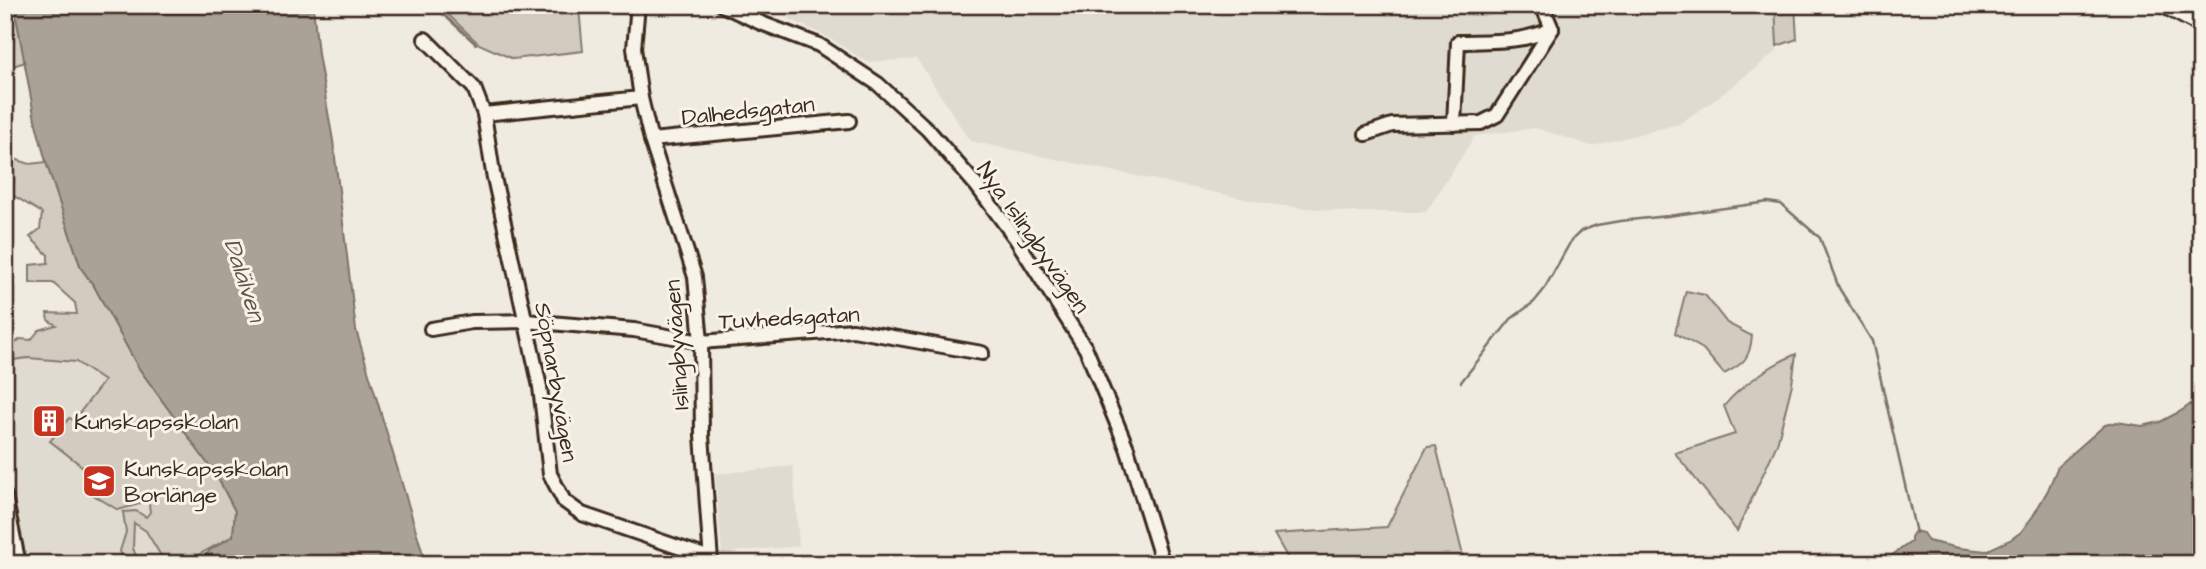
<svg xmlns="http://www.w3.org/2000/svg" width="2206" height="569" font-family="'Architects Daughter',sans-serif">
<rect width="100%" height="100%" fill="#efebe0"/>
<filter id="ink" filterUnits="userSpaceOnUse"><feTurbulence type="fractalNoise" baseFrequency=".0143" numOctaves="2"/><feDisplacementMap in="SourceGraphic" scale="14" xChannelSelector="R" yChannelSelector="G"/><feConvolveMatrix kernelMatrix="1 2 1 2 8 2 1 2 1" color-interpolation-filters="sRGB"/></filter>
<g filter="url(#ink)">
<g fill="#e0dbd0">
<polygon points="759,5 1775,5 1777,51 1716,99 1679,124 1592,146 1536,128 1475,136 1426,212 1348,212 1274,205 970,141 917,59 867,62 826,36"/>
<polygon points="28,358 77,362 104,381 169,552 150,564 27,564 5,450 5,361"/>
<polygon points="793,466 799,546 722,553 715,474"/>
</g>
<g fill="#d1cbc0" stroke="#867a6f" stroke-width="2">
<polygon points="5,5 14,5 25,62 13,66 14,72 5,74"/>
<polygon points="438,5 550,5 551,10 579,8 583,51 513,59 479,44"/>
<polygon points="1775,5 1795,5 1797,39 1777,46"/>
<polygon points="5,156 30,164 46,162 81,268 94,286 138,367 218,478 235,511 233,536 182,564 166,564 146,531 134,523 133,548 139,564 124,564 120,551 126,532 123,512 136,511 146,517 150,512 148,496 139,504 118,510 87,491 97,478 50,441 69,418 74,420 104,381 76,362 28,358 5,361 5,353 20,339 31,340 39,330 56,325 48,320 47,313 77,314 75,303 53,283 30,283 30,265 48,263 48,255 30,237 40,229 42,213 11,194 14,179 5,174"/>
<path d="M1686 291 1705 295 1727 323 1752 336C1750 358 1744 364 1724 374L1703 349 1675 333Z"/>
<path d="M1796 354 1792 384 1777 444 1737 531 1675 453 1735 434 1724 406C1740 386 1773 364 1796 354Z"/>
<polygon points="1436,446 1465,564 1291,564 1274,534 1387,527 1427,447"/>
</g>
<g fill="#aaa296" stroke="#7e7266" stroke-width="2">
<polygon points="14,5 313,5 318,54 333,141 356,330 426,564 245,564 218,556 217,564 198,564 210,550 233,536 235,511 218,478 138,367 94,286 81,268 46,162 35,120"/>
<polygon points="2201,397 2201,564 1879,564 1911,542 1911,537 1915,531 1923,533 1928,541 1959,548 1986,551 2010,540 2021,532 2033,516 2048,490 2058,466 2105,425 2117,422 2142,426 2160,422 2181,411"/>
</g>
<g fill="none" stroke-linecap="round" stroke-linejoin="round">
<g stroke="#7e7266" stroke-width="2.5">
<polyline points="433,5 476,44"/>
<polyline points="1461,382 1511,319 1534,302 1543,291 1571,241 1581,231 1597,225 1620,221 1668,216 1768,202 1781,204 1820,238 1839,288 1872,341 1916,533"/>
</g>
<g stroke="#3b2a1e" stroke-width="18">
<g id="minor">
<polyline points="638,5 634,48 641,98 651,140 695,277 701,342 702,435 711,562"/>
<polyline points="722,5 761,23 819,45 878,84 928,130 976,185 1016,239 1086,349 1127,448 1163,564"/>
<polyline points="1542,5 1552,29"/>
<polyline points="425,39 474,88 484,114"/>
<polyline points="641,98 484,114 493,173 540,387 550,474 564,501 582,514 710,558"/>
<path d="M1454 124 1458 42C1491 41 1522 43 1552 29"/>
<polyline points="1366,134 1392,125 1481,123 1497,115 1552,29"/>
<polyline points="651,140 849,121"/>
<polyline points="431,329 472,322 526,321 634,330 701,342 853,330 982,353"/>
<polyline points="5,496 19,564"/>
</g>
</g>
<g stroke="#3b2a1e" stroke-width="23">
<g id="highway">
<polyline points="2167,5 2201,23"/>
<polyline points="2199,5 2201,6"/>
</g>
</g>
<use href="#minor" stroke="#f7f3e8" stroke-width="12"/>
<use href="#highway" stroke="#f7f3e8" stroke-width="18"/>
</g>
</g>
<defs>
<g id="building-square" transform="scale(1.75)"><rect x="-9" y="-9" width="18" height="18" rx="4" fill="#c8321e" stroke="#f7f3e8"/><path d="M-4-6H4V6H1V3H-1V6H-4ZM-2.5-4.3h1.7v1.8h-1.7ZM.8-4.3h1.7v1.8H.8ZM-2.5-1h1.7V.8h-1.7ZM.8-1h1.7V.8H.8Z" fill="#fff"/></g>
<g id="school-square" transform="scale(1.75)"><rect x="-9" y="-9" width="18" height="18" rx="4" fill="#c8321e" stroke="#f7f3e8"/><path d="M0-5L7-2L0 1L-7-2ZM-4 1L0 2.5L4 1V4Q0 6-4 4Z" fill="#fff"/></g>
</defs>
<g fill-rule="evenodd">
<use href="#building-square" x="49" y="421"/>
<use href="#school-square" x="99" y="481"/>
</g>
<g text-anchor="middle" stroke-width="6" stroke-linejoin="round" paint-order="stroke">
<g font-size="23" fill="#3b2a1e" stroke="#f7f3e8">
<text transform="translate(748 110) rotate(-6)" y="8">Dalhedsgatan</text>
<text transform="translate(1034 237) rotate(55)" y="8">Nya Islingbyvägen</text>
<text transform="translate(789 317) rotate(-3)" y="8">Tuvhedsgatan</text>
<text transform="translate(676 345) rotate(-94)" y="8">Islingbyvägen</text>
<text transform="translate(557 382) rotate(80)" y="8">Söpnarbyvägen</text>
</g>
<g font-size="23" fill="#3b2a1e" stroke="#f7f3e8" text-anchor="start">
<text x="74" y="429">Kunskapsskolan</text>
<text x="124" y="476">Kunskapsskolan<tspan x="124" dy="26">Borlänge</tspan></text>
</g>
<g font-size="24" font-style="italic" fill="#625448" stroke="#f7f3e8">
<text transform="translate(245 280) rotate(72)" y="8">Dalälven</text>
</g>
</g>
<rect width="2206" height="569" fill="none" stroke="#f7f3e8" stroke-width="28"/>
<rect x="14" y="14" width="2178" height="541" fill="none" stroke="#3b2a1e" stroke-width="2.5" filter="url(#ink)"/>
</svg>
